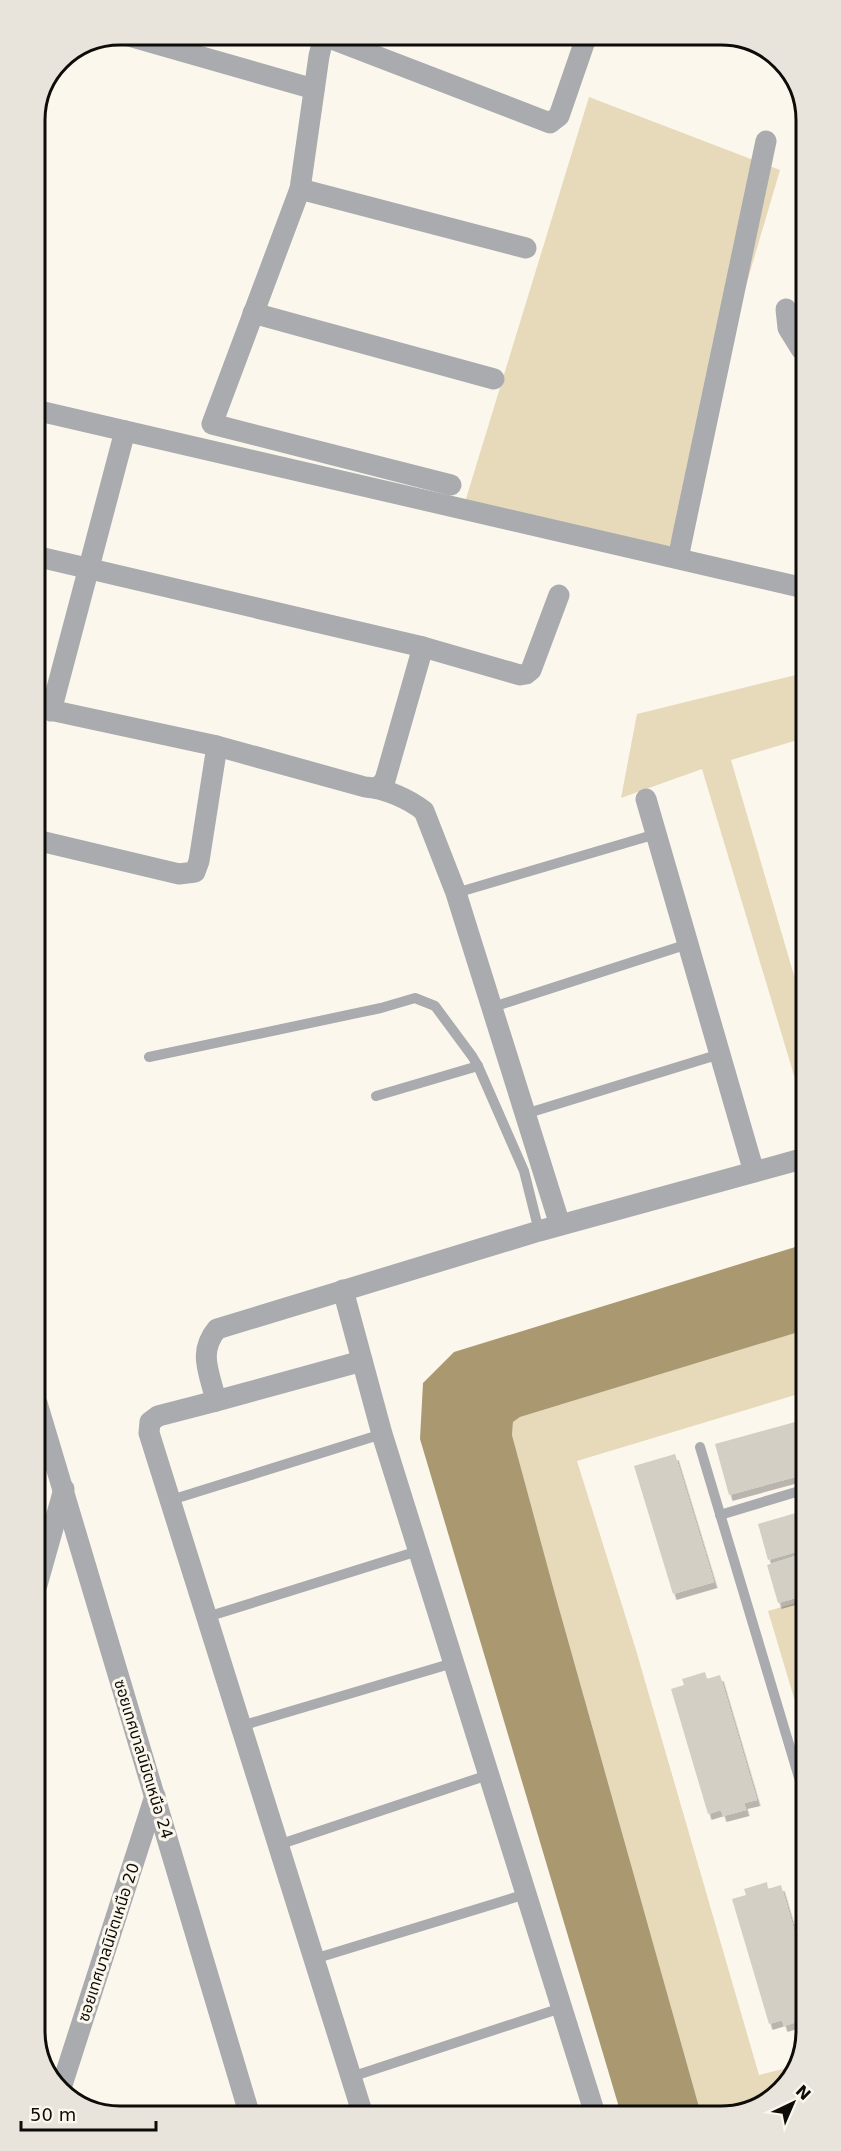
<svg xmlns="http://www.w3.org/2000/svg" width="841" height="2151" font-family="'DejaVu Sans','Noto Sans Thai',sans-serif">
<defs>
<filter id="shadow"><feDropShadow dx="3.5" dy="6" stdDeviation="0" flood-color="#0004"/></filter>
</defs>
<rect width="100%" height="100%" fill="#fcf7ed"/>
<g fill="#e6daba">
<polygon points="589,97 780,170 669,547 465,502"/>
<polygon points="804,673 804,738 731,760 805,1013 805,1112 702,769 621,798 637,714"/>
<polygon points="805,1330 805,1392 577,1461 636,1650 759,2075 795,2066 789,2083 743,2113 701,2114 555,1594 512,1435 513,1422 520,1417"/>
<polygon points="806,1600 806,1738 768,1611"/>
</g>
<polygon fill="#aa9970" points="805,1244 805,1330 520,1417 513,1422 512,1435 555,1594 701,2114 621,2114 420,1439 423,1383 454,1352"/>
<g fill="#d3cfc5" filter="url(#shadow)">
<polygon points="806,1419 806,1474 729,1495 715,1444"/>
<polygon points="675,1454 714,1582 673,1594 634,1466"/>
<polygon points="806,1510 806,1549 768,1560 758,1524"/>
<polygon points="802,1554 806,1569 806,1595 778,1603 767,1565"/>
<polygon points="705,1672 707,1679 720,1675 757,1800 744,1803 746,1810 723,1816 721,1810 708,1814 671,1689 684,1685 682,1679"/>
<polygon points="767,1882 768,1889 781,1885 806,1970 806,2019 784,2026 782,2020 769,2024 732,1899 746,1895 744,1889"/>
</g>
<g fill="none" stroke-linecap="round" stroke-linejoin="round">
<g stroke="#a9abaf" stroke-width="10">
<polyline points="456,893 656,834"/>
<polyline points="493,1007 688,944"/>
<polyline points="149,1057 381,1008 415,998 435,1006 472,1056 478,1066 524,1171 539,1231"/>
<polyline points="376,1096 478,1066"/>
<polyline points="525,1114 720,1054"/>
<polyline points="700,1447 806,1801"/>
<polyline points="171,1500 382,1434"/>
<polyline points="720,1515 806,1489"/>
<polyline points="207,1617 418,1551"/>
<polyline points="241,1726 453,1663"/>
<polyline points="278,1845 488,1775"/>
<polyline points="314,1959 526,1894"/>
<polyline points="351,2077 561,2008"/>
</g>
<g stroke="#a9abaf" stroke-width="21">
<polyline points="125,35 314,89"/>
<polyline points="324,35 319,56 300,189 212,424 451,485"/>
<polyline points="324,36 550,123 559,116 587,35"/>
<polyline points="300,189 526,248"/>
<polyline points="786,309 788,328 801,349 804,351"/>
<polyline points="253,313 494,379"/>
<polyline points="35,410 804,588"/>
<polyline points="35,556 423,647 520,675 526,674 531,670 559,595"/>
<polyline points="678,558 766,141"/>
<path d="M36 707 217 746 365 787C384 788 409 799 424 811L456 893 560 1225"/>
<polyline points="51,711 125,431"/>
<polyline points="378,788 385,780 423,647"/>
<polyline points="646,799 754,1172"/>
<polyline points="36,840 179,874 195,872 199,861 217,746"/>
<polyline points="343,1290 382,1434 595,2114"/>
<polyline points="216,1401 362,1361"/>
<polyline points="37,1403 250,2116"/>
<polyline points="37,1585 64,1489"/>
<polyline points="61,2088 155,1796"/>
<path d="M363 2115 149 1433 150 1422 158 1416 216 1401C210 1373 197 1353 217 1329L539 1231 805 1158"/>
</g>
</g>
<g text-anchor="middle" stroke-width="6" stroke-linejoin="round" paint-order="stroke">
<g font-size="16" fill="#0e0c09" stroke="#fcf7ed">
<text transform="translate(144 1759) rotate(73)" y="6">ซอยเทศบาลนิมิตเหนือ 24</text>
<text transform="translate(108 1942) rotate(-72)" y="6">ซอยเทศบาลนิมิตเหนือ 20</text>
</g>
</g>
<path d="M0 0H841V2151H0ZM120 45H721A75 75 0 0 1 796 120V2031A75 75 0 0 1 721 2106H120A75 75 0 0 1 45 2031V120A75 75 0 0 1 120 45Z" fill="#e9e4db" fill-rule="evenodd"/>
<path fill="none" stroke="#0e0c09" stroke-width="3" d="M120 45H721A75 75 0 0 1 796 120V2031A75 75 0 0 1 721 2106H120A75 75 0 0 1 45 2031V120A75 75 0 0 1 120 45Z"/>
<g transform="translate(793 2103) rotate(44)" stroke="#fcf7ed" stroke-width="4.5" paint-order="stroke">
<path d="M0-4.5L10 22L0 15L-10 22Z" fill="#0e0c09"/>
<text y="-9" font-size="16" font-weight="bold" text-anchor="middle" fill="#0e0c09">N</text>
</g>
<path d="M21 2121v9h135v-9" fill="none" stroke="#0e0c09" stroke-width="3"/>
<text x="30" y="2121" font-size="18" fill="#0e0c09" stroke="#fcf7ed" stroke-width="4.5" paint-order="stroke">50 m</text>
</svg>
